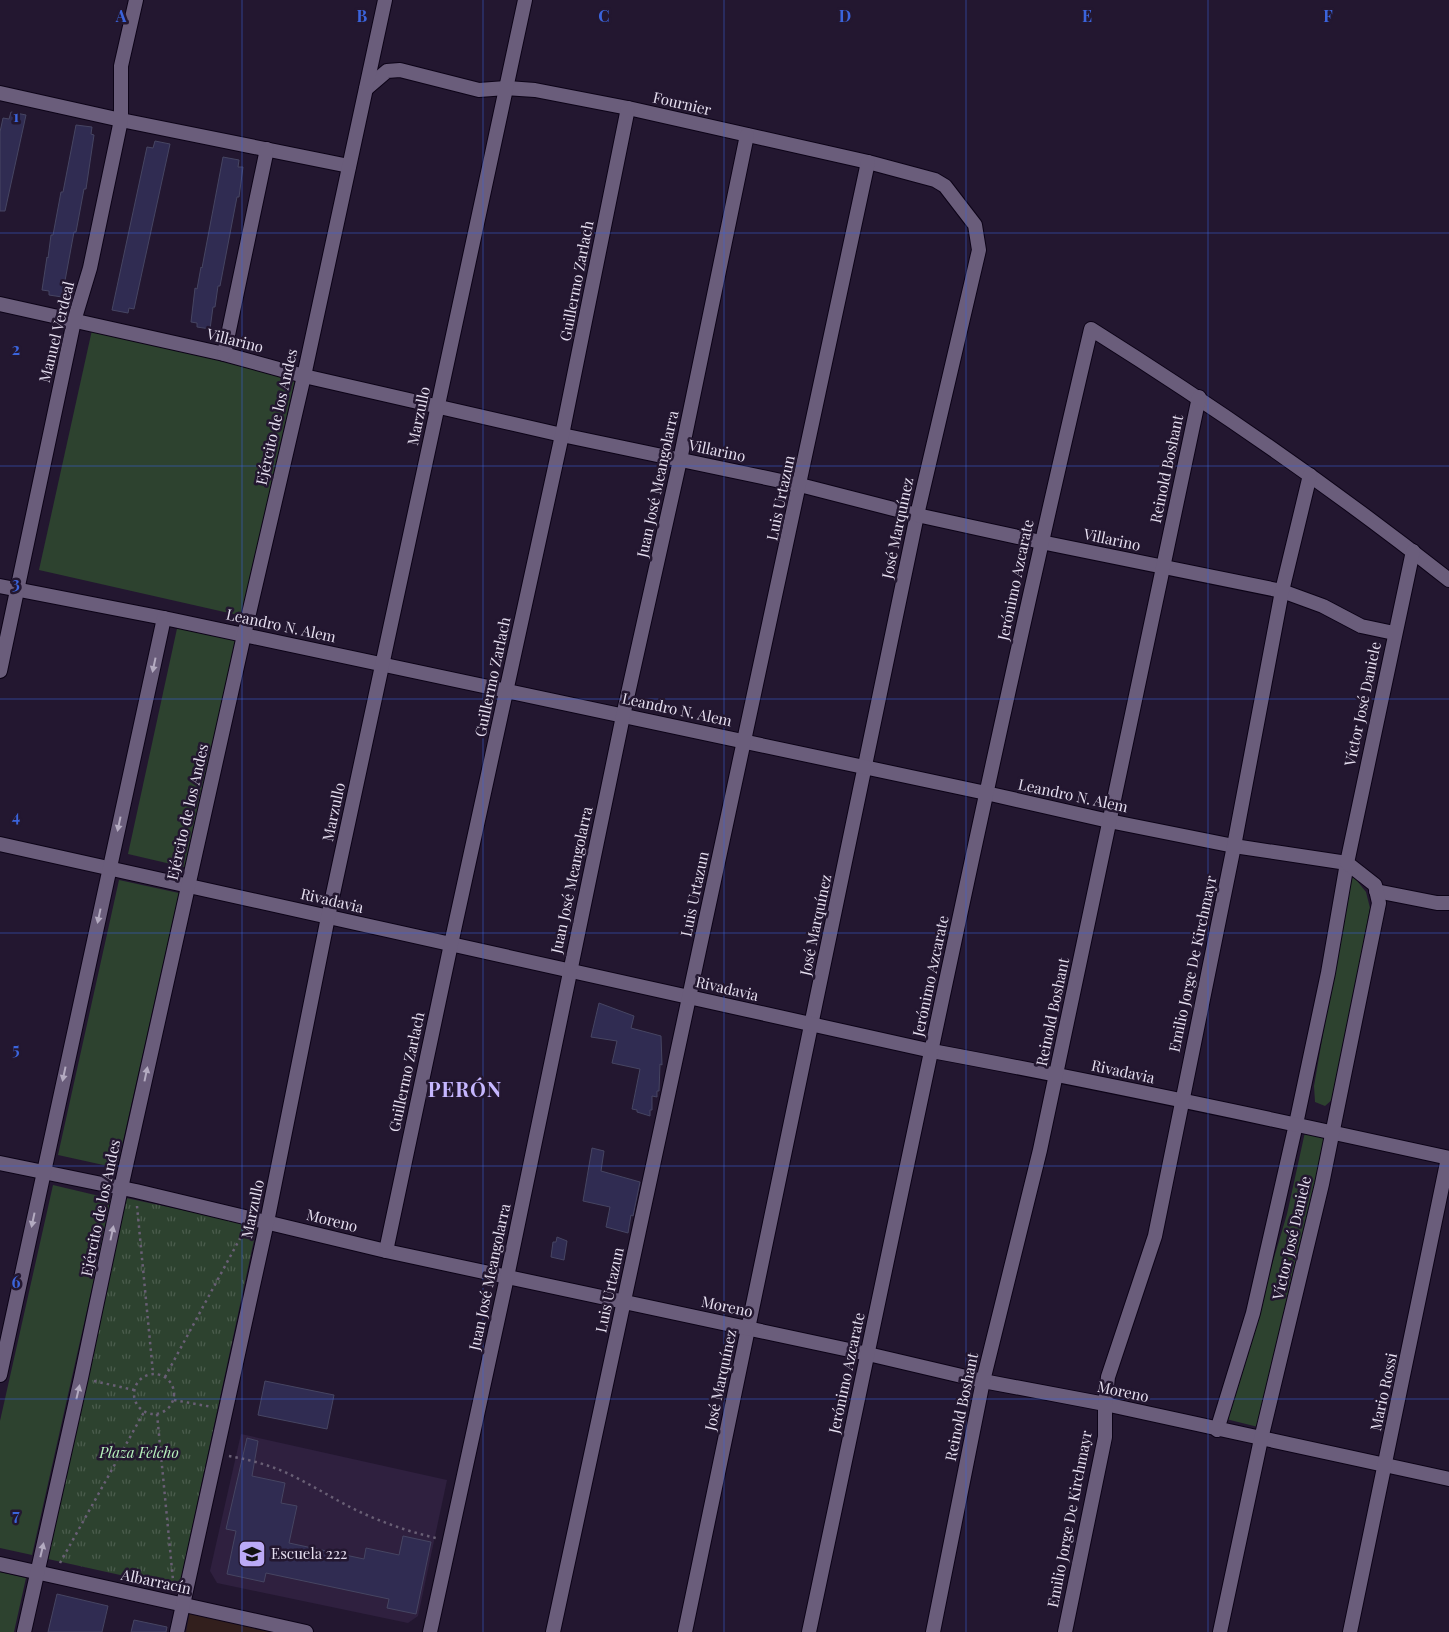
<svg xmlns="http://www.w3.org/2000/svg" width="1449" height="1632" font-family="'Playfair Display',serif">
<defs>
<pattern id="park-tufts" width="24" height="20" patternUnits="userSpaceOnUse" patternTransform="scale(1.25)"><rect width="24" height="20" fill="#2d422f"/><path d="M3 7l-1-3M5 7V3M7 7l1-3M15 17l-1-3M17 17v-4M19 17l1-3" fill="none" stroke="#4b5d4d"/></pattern>
</defs>
<rect width="100%" height="100%" fill="#231730"/>
<polygon fill="#2f203f" points="241,1434 447,1480 418,1616 408,1623 217,1583 210,1571"/>
<polygon fill="#321f1d" points="190,1610 291,1632 186,1632"/>
<g fill="#2d422f">
<polygon points="92,330 296,376 242,616 39,570"/>
<polygon points="178,624 238,638 188,868 128,854"/>
<polygon points="1354,877 1366,892 1370,908 1334,1098 1325,1106 1315,1102 1314,1086 1347,895 1348,879"/>
<polygon points="119,880 179,893 117,1168 58,1155"/>
<polygon points="1305,1132 1327,1135 1258,1427 1226,1419 1287,1214"/>
<polygon points="53,1185 112,1199 32,1555 0,1548 0,1421"/>
<polygon points="0,1572 26,1578 14,1632 0,1632"/>
</g>
<polygon fill="url(#park-tufts)" points="126,1198 257,1226 179,1588 48,1559"/>
<g fill="#302c52" stroke="#464562">
<polygon points="11,112 26,115 5,211 0,211 0,132 3,118 9,119"/>
<polygon points="76,125 92,127 91,134 94,135 86,189 84,189 76,232 74,232 62,297 49,295 49,291 42,290 47,257 48,258 51,235 53,235 61,192 63,192"/>
<polygon points="155,141 170,144 134,309 129,308 128,313 112,310 147,147 153,148"/>
<polygon points="223,157 239,160 238,167 243,167 239,197 237,197 220,286 218,286 215,307 213,307 210,329 197,327 197,323 191,322 195,288 197,289 201,267 202,268"/>
<polygon points="599,1003 634,1016 631,1028 661,1036 662,1065 660,1064 659,1091 657,1091 657,1097 652,1096 652,1110 650,1110 650,1116 637,1112 637,1110 632,1109 640,1069 612,1063 617,1041 591,1037"/>
<polygon points="592,1148 604,1151 601,1171 640,1182 633,1216 631,1215 628,1233 606,1227 610,1207 583,1201"/>
<polygon points="557,1237 567,1241 564,1260 551,1257 553,1242 556,1242"/>
<polygon points="265,1381 334,1395 327,1429 258,1415"/>
<polygon points="247,1438 258,1441 252,1476 285,1483 281,1503 297,1506 289,1543 364,1559 366,1548 399,1555 403,1536 431,1542 416,1614 387,1608 389,1599 266,1573 264,1582 227,1574 236,1531 226,1529"/>
<polygon points="57,1594 108,1606 102,1632 48,1632"/>
<polygon points="134,1620 167,1627 166,1632 131,1632"/>
</g>
<g fill="none" stroke-linecap="round" stroke-linejoin="round">
<g stroke="#0c0317" stroke-width="16">
<g id="minor">
<polyline points="366,89 387,71 400,70 479,90 506,88 535,90 628,108 868,162 935,180 945,186 975,225 979,250 917,515 685,1632"/>
<polyline points="0,93 121,120 349,166"/>
<polyline points="0,304 224,354 304,376 562,435 800,485 917,515 1041,542 1282,591 1323,606 1361,626 1394,633"/>
<polyline points="224,354 267,149"/>
<polyline points="0,586 164,618 986,793 1109,821 1234,846 1347,863 1328,973 1296,1124 1253,1313 1217,1430"/>
<polyline points="0,671 74,321 90,268 121,120 121,66 136,0"/>
<path d="M0 844 932 1051C1105 1083 1277 1120 1449 1158"/>
<polyline points="1376,891 1437,903 1449,903"/>
<polyline points="0,1163 136,1191 386,1251 868,1354 983,1381 1105,1404 1449,1479"/>
<polyline points="386,1251 451,944 562,435 628,108"/>
<polyline points="0,1564 306,1632"/>
<polyline points="177,1632 267,1222 328,917 525,0"/>
<polyline points="430,1632 507,1277 623,716 680,460 747,135"/>
<polyline points="553,1632 868,162"/>
<path d="M809 1632C901 1197 989 762 1091 329 1215 407 1334 489 1449 580"/>
<polyline points="933,1632 983,1381 1040,1150 1199,397"/>
<polyline points="1065,1632 1105,1437 1105,1404 1108,1377 1155,1236 1234,846 1282,591 1310,475"/>
<polyline points="1220,1632 1261,1439 1322,1184 1379,903 1375,885 1347,863 1413,551"/>
<polyline points="1350,1632 1448,1158"/>
</g>
</g>
<g stroke="#0c0317" stroke-width="16">
<g id="tertiary">
<polyline points="0,1375 164,618"/>
<polyline points="24,1632 81,1378 121,1188 244,635 304,376 385,0"/>
</g>
</g>
<g stroke="#695f75" stroke-width="2.5" stroke-dasharray="2.5 4" stroke-linecap="butt">
<polyline points="137,1206 153,1373"/>
<circle cx="154" cy="1394" r="20"/>
<polyline points="165,1377 244,1231"/>
<polyline points="94,1381 134,1390"/>
<polyline points="174,1400 212,1407"/>
<polyline points="157,1414 173,1580"/>
<path d="M229 1456C251 1460 274 1466 295 1477 317 1488 337 1501 360 1512 384 1523 410 1532 436 1538"/>
<polyline points="60,1563 144,1412"/>
</g>
<use href="#minor" stroke="#6a5d7b" stroke-width="14"/>
<use href="#tertiary" stroke="#6a5d7b" stroke-width="14"/>
</g>
<defs><path id="oneway-solid" d="M-6-.8H1V-3.2L6.5 0L1 3.2V.8H-6Z" transform="scale(1.25)"/></defs>
<g fill="#b4abc1">
<use href="#oneway-solid" transform="translate(154 665) rotate(102)"/>
<use href="#oneway-solid" transform="translate(119 824) rotate(102)"/>
<use href="#oneway-solid" transform="translate(99 916) rotate(102)"/>
<use href="#oneway-solid" transform="translate(64 1074) rotate(102)"/>
<use href="#oneway-solid" transform="translate(146 1074) rotate(-78)"/>
<use href="#oneway-solid" transform="translate(33 1220) rotate(102)"/>
<use href="#oneway-solid" transform="translate(112 1233) rotate(-78)"/>
<use href="#oneway-solid" transform="translate(78 1392) rotate(-77)"/>
<use href="#oneway-solid" transform="translate(42 1550) rotate(-77)"/>
</g>
<path fill="none" stroke="#3b64dc" stroke-width="1" stroke-opacity="0.55" d="M242 0V1632M483 0V1632M724 0V1632M966 0V1632M1208 0V1632M0 233H1449M0 466H1449M0 699H1449M0 933H1449M0 1166H1449M0 1399H1449"/>
<defs>
<g id="school-square" transform="scale(1.4375)"><rect x="-9" y="-9" width="18" height="18" rx="4" fill="#bbaaf6" stroke="#231730"/><path d="M0-5L7-2L0 1L-7-2ZM-4 1L0 2.5L4 1V4Q0 6-4 4Z" fill="#111"/></g>
</defs>
<g fill-rule="evenodd">
<use href="#school-square" x="252" y="1554"/>
</g>
<g text-anchor="middle" stroke-width="5" stroke-linejoin="round" paint-order="stroke">
<g font-size="15" fill="#e6dff0" stroke="#231730">
<text transform="translate(682 104) rotate(13)" y="5">Fournier</text>
<text transform="translate(577 281) rotate(-79)" y="5">Guillermo Zarlach</text>
<text transform="translate(57 332) rotate(-76)" y="5">Manuel Verdeal</text>
<text transform="translate(235 341) rotate(14)" y="5">Villarino</text>
<text transform="translate(419 416) rotate(-78)" y="5">Marzullo</text>
<text transform="translate(277 417) rotate(-77)" y="5">Ejército de los Andes</text>
<text transform="translate(717 451) rotate(12)" y="5">Villarino</text>
<text transform="translate(1167 469) rotate(-78)" y="5">Reinold Boshant</text>
<text transform="translate(658 484) rotate(-78)" y="5">Juan José Meangolarra</text>
<text transform="translate(781 498) rotate(-78)" y="5">Luis Urtazun</text>
<text transform="translate(898 528) rotate(-78)" y="5">José Marquínez</text>
<text transform="translate(1112 540) rotate(12)" y="5">Villarino</text>
<text transform="translate(1016 580) rotate(-78)" y="5">Jerónimo Azcarate</text>
<text transform="translate(281 626) rotate(12)" y="5">Leandro N. Alem</text>
<text transform="translate(493 677) rotate(-78)" y="5">Guillermo Zarlach</text>
<text transform="translate(1363 704) rotate(-78)" y="5">Víctor José Daniele</text>
<text transform="translate(677 710) rotate(12)" y="5">Leandro N. Alem</text>
<text transform="translate(1073 796) rotate(12)" y="5">Leandro N. Alem</text>
<text transform="translate(188 812) rotate(-77)" y="5">Ejército de los Andes</text>
<text transform="translate(334 812) rotate(-78)" y="5">Marzullo</text>
<text transform="translate(572 880) rotate(-78)" y="5">Juan José Meangolarra</text>
<text transform="translate(695 894) rotate(-78)" y="5">Luis Urtazun</text>
<text transform="translate(332 901) rotate(13)" y="5">Rivadavia</text>
<text transform="translate(816 925) rotate(-78)" y="5">José Marquínez</text>
<text transform="translate(1193 964) rotate(-78)" y="5">Emilio Jorge De Kirchmayr</text>
<text transform="translate(931 976) rotate(-78)" y="5">Jerónimo Azcarate</text>
<text transform="translate(727 989) rotate(13)" y="5">Rivadavia</text>
<text transform="translate(1053 1012) rotate(-78)" y="5">Reinold Boshant</text>
<text transform="translate(407 1072) rotate(-78)" y="5">Guillermo Zarlach</text>
<text transform="translate(1123 1072) rotate(12)" y="5">Rivadavia</text>
<text transform="translate(101 1208) rotate(-78)" y="5">Ejército de los Andes</text>
<text transform="translate(253 1209) rotate(-78)" y="5">Marzullo</text>
<text transform="translate(332 1221) rotate(14)" y="5">Moreno</text>
<text transform="translate(1292 1238) rotate(-77)" y="5">Víctor José Daniele</text>
<text transform="translate(490 1277) rotate(-78)" y="5">Juan José Meangolarra</text>
<text transform="translate(610 1290) rotate(-78)" y="5">Luis Urtazun</text>
<text transform="translate(727 1307) rotate(12)" y="5">Moreno</text>
<text transform="translate(847 1373) rotate(-78)" y="5">Jerónimo Azcarate</text>
<text transform="translate(721 1380) rotate(-78)" y="5">José Marquínez</text>
<text transform="translate(1123 1392) rotate(12)" y="5">Moreno</text>
<text transform="translate(1384 1392) rotate(-78)" y="5">Mario Rossi</text>
<text transform="translate(962 1407) rotate(-78)" y="5">Reinold Boshant</text>
<text transform="translate(1070 1519) rotate(-79)" y="5">Emilio Jorge De Kirchmayr</text>
<text transform="translate(156 1582) rotate(12)" y="5">Albarracín</text>
</g>
<g font-size="15" font-style="italic" fill="#b7f3bd" stroke="#231730">
<text x="139" y="1458">Plaza Felcho</text>
</g>
<g font-size="15" fill="#e6dff0" stroke="#231730" text-anchor="start">
<text x="271" y="1559">Escuela 222</text>
</g>
<g font-size="20" font-weight="bold" letter-spacing="1" fill="#c6b7ff" stroke="#231730">
<text x="465" y="1097">PERÓN</text>
</g>
</g>
<g font-size="16" text-anchor="middle" font-weight="bold" fill="#3b64dc" stroke="#231730" stroke-width="5" stroke-linejoin="round" paint-order="stroke">
<text x="121" y="22">A</text>
<text x="362" y="22">B</text>
<text x="604" y="22">C</text>
<text x="845" y="22">D</text>
<text x="1087" y="22">E</text>
<text x="1328" y="22">F</text>
<text x="16" y="122">1</text>
<text x="16" y="355">2</text>
<text x="16" y="589">3</text>
<text x="16" y="822">4</text>
<text x="16" y="1055">5</text>
<text x="16" y="1288">6</text>
<text x="16" y="1521">7</text>
</g>
</svg>
